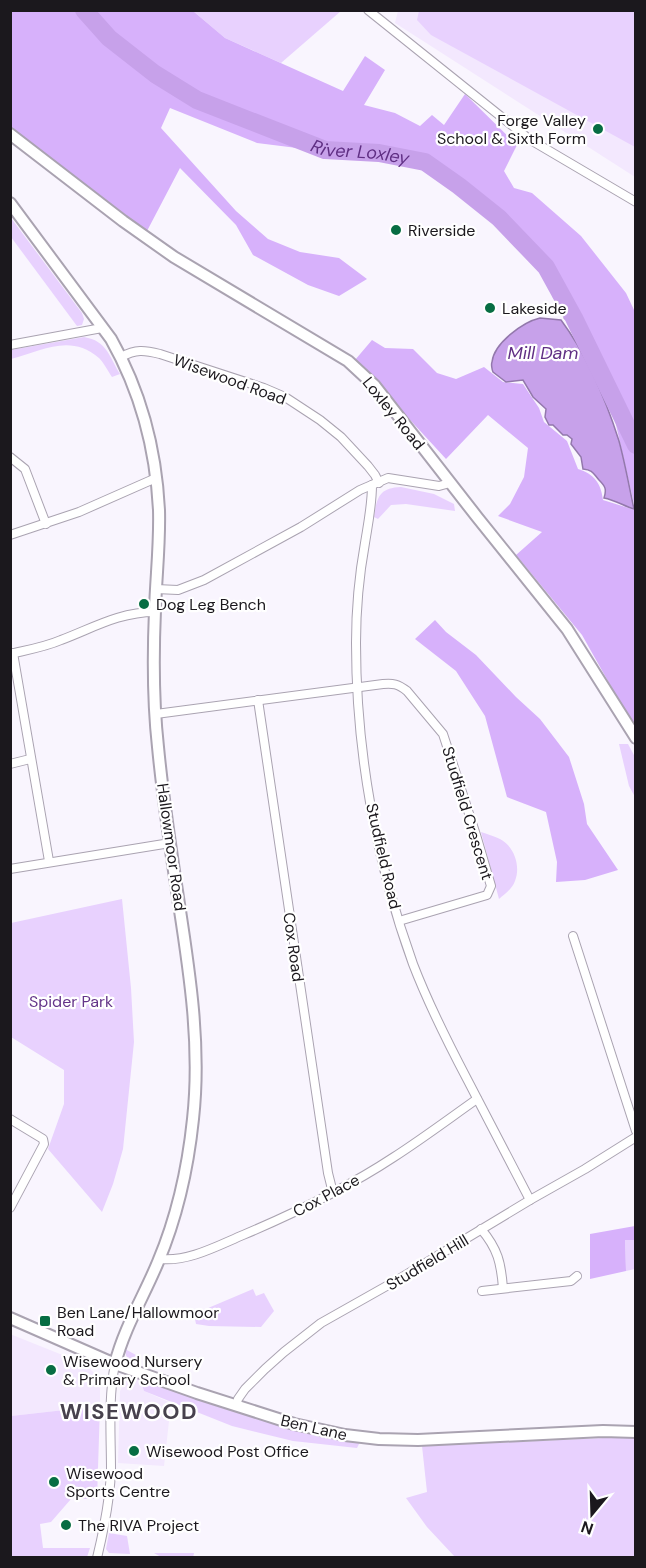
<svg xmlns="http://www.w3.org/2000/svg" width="646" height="1568" font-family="'DM Sans',sans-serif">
<rect width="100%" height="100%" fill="#f9f5fe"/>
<g fill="#f3e8fe">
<polygon points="398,11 635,11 635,177 395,23"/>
<polygon points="10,1334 85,1364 96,1375 100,1384 100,1406 11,1416"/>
<polygon points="139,1376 144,1391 171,1403 164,1466 118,1463 120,1391 126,1379"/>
</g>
<g fill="#e8d1fe">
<polygon points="193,11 341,11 281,63 225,38"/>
<polygon points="419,11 635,11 635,147 431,35 417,20"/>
<polygon points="11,218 82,313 84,319 82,325 77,326 11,237"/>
<path d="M84 337C107 341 109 356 120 374L112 377C108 371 104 363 99 358 70 333 42 351 11 359V350Z"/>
<path d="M401 487 434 494 454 504 455 511 406 504 391 505 378 519 374 517C377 497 379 488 401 487Z"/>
<polygon points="619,744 628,744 635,757 635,797 629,786"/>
<path d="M481 832C487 834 494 836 500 839 514 846 521 866 515 881 512 889 505 894 499 899Z"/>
<polygon points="122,899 131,988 134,1042 123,1149 113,1184 102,1212 48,1149 64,1104 64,1070 11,1037 11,923"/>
<polygon points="625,1240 635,1240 635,1269 626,1271"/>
<polygon points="253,1289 256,1296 264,1293 274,1311 261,1327 209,1326 196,1324 194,1314"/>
<path d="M125 1349 136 1355 141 1363 139 1367C131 1364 125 1358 125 1349Z"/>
<polygon points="139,1376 147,1379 154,1384 241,1413 311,1433 361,1440 357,1448 293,1441 232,1426 144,1391"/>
<polygon points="100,1406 97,1499 71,1499 51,1522 40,1524 43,1548 90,1548 87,1557 11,1557 11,1416"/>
<polygon points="603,1438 635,1438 635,1557 455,1557 427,1527 406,1498 427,1492 422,1446"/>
<polygon points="109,1533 127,1536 130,1554 109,1553 106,1549"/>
<polygon points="154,1553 194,1553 193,1558 161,1557"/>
</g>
<g fill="#d7b1fb">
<polygon points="10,11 193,11 225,38 343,91 365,56 385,70 364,105 395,113 420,126 432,115 444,125 465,94 517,145 504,171 514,188 532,193 581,236 626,293 635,312 635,508 611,403 574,327 553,298 546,271 495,214 466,191 385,153 352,149 321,151 257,143 170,108 161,128 236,211 268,239 300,252 339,258 367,279 339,296 308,285 253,255 236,225 180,168 147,231 11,128"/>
<path d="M372 340 385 348 413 349 437 373 456 379 484 367 503 382 523 384 539 408 544 422 567 441 578 469C594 474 601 483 603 500L635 510V729L582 635 516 555 542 532 498 516 510 504 524 477 528 448 488 415 446 459 355 360Z"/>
<polygon points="435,620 446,632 476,655 516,697 540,719 569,757 584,804 587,824 618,870 585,880 556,882 557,862 546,812 507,797 485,716 456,671 415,639"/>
<polygon points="635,1226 635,1240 625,1240 626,1271 590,1279 590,1234"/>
</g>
<path fill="#c7a1ea" stroke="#9378ac" stroke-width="1.5" d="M540 318 561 320C587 355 606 400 619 441 625 463 629 486 634 509 624 506 615 500 604 498 607 489 605 486 599 480 593 473 593 470 583 469L581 457 571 444 572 439 567 435H563L553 425H549L545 417 546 409 533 397 523 380 506 382 493 372C492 370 491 364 492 362 494 343 523 322 540 318Z"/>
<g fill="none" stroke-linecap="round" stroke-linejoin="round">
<polyline stroke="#9378ac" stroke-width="3" points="565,318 571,314"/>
<path stroke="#c7a1ea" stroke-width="18" id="s1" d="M84 10 109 38 155 74 197 100 325 150 379 153 425 162 459 186 499 218 546 267 574 318 636 445"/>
<g stroke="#aaa3b1" stroke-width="10">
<g id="street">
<polyline points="368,10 529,139 636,202"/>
<polyline points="10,345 102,328"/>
<path d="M121 357C136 349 144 350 160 354L264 388 285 397 320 420 341 437 368 466 375 475 379 483"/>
<polyline points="10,457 25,469 46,524"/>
<path d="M372 485C372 505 368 524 365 543 359 576 356 610 356 643 356 751 376 862 413 964 428 1003 447 1041 467 1079 488 1119 509 1159 530 1200"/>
<polyline points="10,535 79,512 156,478"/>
<polyline points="156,589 178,590 204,580 301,527 360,490 388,478 439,486 450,483"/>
<polyline points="13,653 49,861"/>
<path d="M10 654C27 650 45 647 61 640 93 628 119 612 155 612"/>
<polyline points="258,700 328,1173 333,1193"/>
<path d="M156 714 383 684C393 683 398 684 407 691L443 734 476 835 491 886 487 895 399 921"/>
<polyline points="10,764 30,759"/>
<polyline points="10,869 170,843"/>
<polyline points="573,936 636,1131"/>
<polyline points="10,1119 43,1139 44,1144 10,1208"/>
<path d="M481 1229C498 1249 501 1263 503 1288"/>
<path d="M160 1259C188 1262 217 1246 243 1235 295 1213 347 1188 394 1157 422 1139 450 1118 477 1099"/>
<polyline points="482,1291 571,1281 577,1276"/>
<polyline points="236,1406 238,1399 245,1389 265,1369 284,1352 321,1323 399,1279 530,1200 585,1169 636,1137"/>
<path d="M97 1558C104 1529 110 1500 111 1470 111 1435 108 1399 115 1364"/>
</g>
</g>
<g stroke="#aaa3b1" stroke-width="14">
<g id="secondary">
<polyline points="10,134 123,221 174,257 348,361 375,386 477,517 567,629 636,738"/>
<path d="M10 203 111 339C141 392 156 450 159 510 160 544 156 577 155 610 153 656 153 702 158 747 163 800 171 852 179 904 190 975 201 1047 193 1119 188 1167 177 1217 158 1262 144 1296 124 1328 115 1364"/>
<polyline points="10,1318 115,1364 197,1393 294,1424 345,1435 379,1439 418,1440 603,1431 636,1432"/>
</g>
</g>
<use href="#street" stroke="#fff" stroke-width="8"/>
<use href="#secondary" stroke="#fff" stroke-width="10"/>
</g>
<g fill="#076d43" stroke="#fff" stroke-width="2">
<circle cx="598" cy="129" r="6"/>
<circle cx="396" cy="230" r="6"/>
<circle cx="490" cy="308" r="6"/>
<circle cx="144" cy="604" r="6"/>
<rect x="39" y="1315" width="12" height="12" rx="3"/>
<circle cx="51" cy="1370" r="6"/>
<circle cx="134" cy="1451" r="6"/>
<circle cx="54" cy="1482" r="6"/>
<circle cx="66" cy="1525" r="6"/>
</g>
<g text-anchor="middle" stroke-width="4.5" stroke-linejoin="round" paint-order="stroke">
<g font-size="16" fill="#1b181d" stroke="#fff" text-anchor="start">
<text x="586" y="126" text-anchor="end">Forge Valley<tspan x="586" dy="18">School &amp; Sixth Form</tspan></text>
<text x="408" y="236">Riverside</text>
<text x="502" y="314">Lakeside</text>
<text x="156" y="610">Dog Leg Bench</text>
<text x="57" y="1318">Ben Lane/Hallowmoor<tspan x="57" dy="18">Road</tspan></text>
<text x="63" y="1367">Wisewood Nursery<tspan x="63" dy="18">&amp; Primary School</tspan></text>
<text x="146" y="1457">Wisewood Post Office</text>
<text x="66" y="1479">Wisewood<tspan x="66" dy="18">Sports Centre</tspan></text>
<text x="78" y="1531">The RIVA Project</text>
</g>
<g font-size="16" fill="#1b181d" stroke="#fff">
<text transform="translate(230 379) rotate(20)" y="6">Wisewood Road</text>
<text transform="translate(394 413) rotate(51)" y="6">Loxley Road</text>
<text transform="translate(468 813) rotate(73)" y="6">Studfield Crescent</text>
<text transform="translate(172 847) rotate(82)" y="6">Hallowmoor Road</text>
<text transform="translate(384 856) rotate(77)" y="6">Studfield Road</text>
<text transform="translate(294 947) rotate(82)" y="6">Cox Road</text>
<text transform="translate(326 1195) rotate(-28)" y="6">Cox Place</text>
<text transform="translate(427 1262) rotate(-31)" y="6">Studfield Hill</text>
<text transform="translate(314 1427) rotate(13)" y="6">Ben Lane</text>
</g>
<g font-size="16" fill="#643489" stroke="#fff">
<text x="71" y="1007">Spider Park</text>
</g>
<g font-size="18" font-style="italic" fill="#602f84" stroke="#fff">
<text dy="6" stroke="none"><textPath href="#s1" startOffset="318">River Loxley</textPath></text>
<text x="543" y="359">Mill Dam</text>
</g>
<g font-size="22" font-weight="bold" letter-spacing="1.5" fill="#47414d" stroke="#fff">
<text x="129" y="1419">WISEWOOD</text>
</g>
</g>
<rect width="646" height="1568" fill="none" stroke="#1b181d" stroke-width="24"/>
<g transform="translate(592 1514) rotate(199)" stroke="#ffffff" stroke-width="4.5" paint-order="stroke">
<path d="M0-4.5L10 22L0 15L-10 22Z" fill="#1b181d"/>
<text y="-9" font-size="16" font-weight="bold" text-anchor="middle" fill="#1b181d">N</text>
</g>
</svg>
